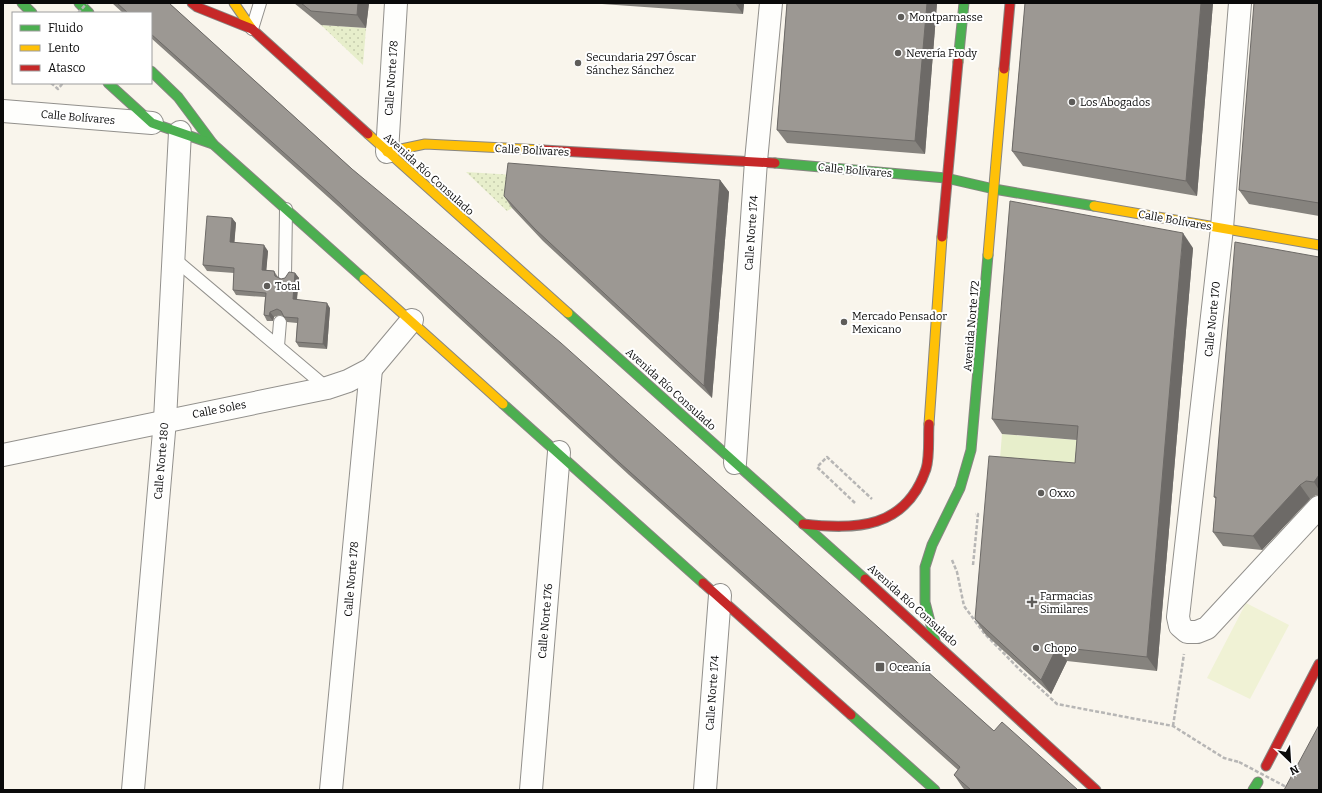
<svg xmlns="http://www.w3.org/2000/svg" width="1322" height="793" font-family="Bitter,serif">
<defs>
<pattern id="garden-dots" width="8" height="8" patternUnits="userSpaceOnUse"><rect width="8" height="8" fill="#e7eecb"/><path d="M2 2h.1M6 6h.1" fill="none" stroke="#c5cbad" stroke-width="1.8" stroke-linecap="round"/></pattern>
</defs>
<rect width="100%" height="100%" fill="#f9f5ec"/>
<polygon fill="#e7eecb" points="1002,434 1089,441 1086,478 999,471"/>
<g fill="url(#garden-dots)">
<polygon points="321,25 366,28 363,65"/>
<polygon points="466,172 516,175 512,208 507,211"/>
</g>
<polygon fill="#f0f2d5" points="1246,603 1289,625 1250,699 1207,678"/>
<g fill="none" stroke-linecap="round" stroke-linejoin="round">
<g stroke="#92908c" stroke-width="14">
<g id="lane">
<polyline points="252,29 260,3"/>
<polyline points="172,257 327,388"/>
<polyline points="285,277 286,209"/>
<polyline points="278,346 280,322"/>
</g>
</g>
<g stroke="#92908c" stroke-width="24">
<g id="street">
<polyline points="1240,3 1222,228 1178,617 1180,626 1187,632 1197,632 1207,628 1319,507"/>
<polyline points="3,111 152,123"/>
<polyline points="387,152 396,3"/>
<polyline points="3,455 327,388 348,381 371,369 412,320"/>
<polyline points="735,463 756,161 771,3"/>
<polyline points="133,790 165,420 180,132"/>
<polyline points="331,790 371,369"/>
<polyline points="531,790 559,452"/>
<polyline points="705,790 720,595"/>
</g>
</g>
<g stroke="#888682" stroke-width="11">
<g id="fast">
<polyline points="22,3 32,13"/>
<polyline points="79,3 89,13"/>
<polyline points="958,62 964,3"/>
<polyline points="151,71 178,97 213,144 364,279"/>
<polyline points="108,83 152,123 213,144"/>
<polyline points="775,163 946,178 994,189 1094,206"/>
<polyline points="568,313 865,579"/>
<polyline points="503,404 703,583"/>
<polyline points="935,641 925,602 925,567 932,545 960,488 971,450 988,255"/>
<polyline points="851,715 935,790"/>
<polyline points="1253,790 1258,782"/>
</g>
</g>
<g stroke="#888682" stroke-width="11">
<g id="slow">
<polyline points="234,3 252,29"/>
<polyline points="368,134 568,313"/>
<polyline points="387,152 425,144 543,150"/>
<polyline points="1094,206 1319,245"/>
<polyline points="988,255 1004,69"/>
<polyline points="364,279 503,404"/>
<polyline points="929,424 942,237"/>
</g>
</g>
<g stroke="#888682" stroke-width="11">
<g id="jam">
<polyline points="192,3 197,7 252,29 368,134"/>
<polyline points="1004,69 1010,3"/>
<polyline points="543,150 775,163"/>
<polyline points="942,237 958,62"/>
<path d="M803 524C856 530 906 529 926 469 930 456 928 438 929 424"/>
<polyline points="865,579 1096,790"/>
<polyline points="703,583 851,715"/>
<polyline points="1266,766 1319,664"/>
</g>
</g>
<g stroke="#b7b6b5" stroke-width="2.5" stroke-dasharray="4 2" stroke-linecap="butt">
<polyline points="51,83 58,89 63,83"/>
<polyline points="855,503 817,467 827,457 872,499"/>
<polyline points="952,560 957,572 964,606 984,633 1022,672 1057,704 1173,726 1224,758 1239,762"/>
<polyline points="973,565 978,514 975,514"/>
<polyline points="1173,726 1184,654"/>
</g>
<use href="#lane" stroke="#fefefc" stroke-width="12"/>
<use href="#street" stroke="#fefefc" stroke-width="22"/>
<use href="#fast" stroke="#4caf50" stroke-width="9"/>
<use href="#slow" stroke="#ffc107" stroke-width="9"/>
<use href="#jam" stroke="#c62828" stroke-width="9"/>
<g stroke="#b7b6b5" stroke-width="2.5" stroke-dasharray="4 2" stroke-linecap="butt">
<polyline points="78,13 87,3"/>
<polyline points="1239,762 1292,790"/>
</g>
</g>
<g fill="#86837e">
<polygon points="112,3 169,3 352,169 994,731 1078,790 965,790 963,788 954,775 958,770 629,475 338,206 151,38 151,13 123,13"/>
<polygon points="294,3 369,3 366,28 321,25"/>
<polygon points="588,3 744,3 743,14"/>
<polygon points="787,3 937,3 925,154 787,143 777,130"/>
<polygon points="1025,3 1213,3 1197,196 1023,166 1012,151"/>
<polygon points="1319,3 1319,216 1249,204 1239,190"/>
<polygon points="720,180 729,192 712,398 543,241 512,208 504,196"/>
<polygon points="232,218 236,223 234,243 268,251 266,270 274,271 278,277 281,279 285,278 295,273 299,278 297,300 330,308 327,349 299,347 296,342 297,323 287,322 283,316 280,315 274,317 273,321 267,321 264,315 265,297 236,295 233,290 234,273 207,271 203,265"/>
<polygon points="1193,248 1157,671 1067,661 1051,694 985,634 975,619 1075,463 1077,440 1002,434 992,419"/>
<polygon points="1319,257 1319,495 1316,495 1310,499 1262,550 1223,546 1213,532 1216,499 1214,497"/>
</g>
<g fill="#6d6a67">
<polygon points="358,3 369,3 366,28 357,15"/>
<polygon points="735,3 744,3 743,14"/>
<polygon points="927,3 937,3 925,154 915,141"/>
<polygon points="1201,3 1213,3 1197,196 1186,181"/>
<polygon points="720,180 729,192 712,398 704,386"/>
<polygon points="232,218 236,223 234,248 230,242"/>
<polygon points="1183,233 1193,248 1157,671 1147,657"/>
<polygon points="264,245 268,251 266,275 262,270"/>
<polygon points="295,273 299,278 296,305 293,299"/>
<polygon points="327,303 330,308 327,349 323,344"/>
<polygon points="270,312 274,317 273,321 269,316"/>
<polygon points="1319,475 1319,490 1314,482"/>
<polygon points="1300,485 1310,499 1262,550 1253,536"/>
<polygon points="1057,647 1067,661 1051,694 1041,680"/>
</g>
<g fill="#9c9893" stroke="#6d6a67">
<polygon points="117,3 169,3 352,169 561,343 994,731 1002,722 1078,790 971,790 954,775 960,767 620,463 329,193 151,34 151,13 128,13"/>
<polygon points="301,3 358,3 357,15 311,11"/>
<polygon points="787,3 927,3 915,141 777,130"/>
<polygon points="1025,3 1201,3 1186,181 1012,151"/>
<polygon points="1254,3 1319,3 1319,203 1239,190"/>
<polygon points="508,163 720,180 704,386 535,229 504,196"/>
<polygon points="1010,201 1183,233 1147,657 1057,647 1041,680 975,619 989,456 1075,463 1078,426 992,419"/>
<polygon points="207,216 232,218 230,242 264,245 262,270 274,271 275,276 281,279 285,278 289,272 295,273 293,299 327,303 323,344 296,342 298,318 284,317 281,311 277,309 270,312 269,316 264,315 266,293 233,290 234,268 203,265"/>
<polygon points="1235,242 1319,257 1319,475 1314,482 1306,481 1300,485 1253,536 1213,532 1216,497 1214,497"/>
<polygon points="1319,725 1319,790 1284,790"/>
</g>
<g fill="#5e5c59" stroke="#fff" stroke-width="1.5">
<circle cx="901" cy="17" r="4"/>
<circle cx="898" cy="53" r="4"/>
<circle cx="578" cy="63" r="4"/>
<circle cx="1072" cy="102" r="4"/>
<circle cx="267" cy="286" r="4"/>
<circle cx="844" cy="322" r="4"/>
<circle cx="1041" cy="493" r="4"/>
<path d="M1030 596h4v4h4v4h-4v4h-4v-4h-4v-4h4z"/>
<circle cx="1036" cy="648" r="4"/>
<rect x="875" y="662" width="10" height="10" rx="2"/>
</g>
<g text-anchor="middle" stroke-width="4" stroke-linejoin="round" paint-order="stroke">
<g font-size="11" fill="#0a0a0a" stroke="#fff" text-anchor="start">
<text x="909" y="21">Montparnasse</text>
<text x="906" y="57">Nevería Frody</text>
<text x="586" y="61">Secundaria 297 Óscar<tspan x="586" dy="13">Sánchez Sánchez</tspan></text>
<text x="1080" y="106">Los Abogados</text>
<text x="275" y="290">Total</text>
<text x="852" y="320">Mercado Pensador<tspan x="852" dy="13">Mexicano</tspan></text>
<text x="1049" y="497">Oxxo</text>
<text x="1040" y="600">Farmacias<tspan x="1040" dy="13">Similares</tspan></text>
<text x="1044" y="652">Chopo</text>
<text x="889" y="671">Oceanía</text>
</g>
<g font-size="11" fill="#0a0a0a" stroke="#fff">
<text transform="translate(391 78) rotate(-86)" y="4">Calle Norte 178</text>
<text transform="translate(78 117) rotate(5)" y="4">Calle Bolívares</text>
<text transform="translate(532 150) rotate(3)" y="4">Calle Bolívares</text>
<text transform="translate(855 170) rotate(5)" y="4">Calle Bolívares</text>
<text transform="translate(429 174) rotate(42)" y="4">Avenida Río Consulado</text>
<text transform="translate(1175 220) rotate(10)" y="4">Calle Bolívares</text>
<text transform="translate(751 233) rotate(-86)" y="4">Calle Norte 174</text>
<text transform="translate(1212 319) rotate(-84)" y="4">Calle Norte 170</text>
<text transform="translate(971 326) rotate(-85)" y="4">Avenida Norte 172</text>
<text transform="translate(671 389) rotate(42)" y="4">Avenida Río Consulado</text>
<text transform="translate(219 409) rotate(-11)" y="4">Calle Soles</text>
<text transform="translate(161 461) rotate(-85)" y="4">Calle Norte 180</text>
<text transform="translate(351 579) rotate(-85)" y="4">Calle Norte 178</text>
<text transform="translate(913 605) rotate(42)" y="4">Avenida Río Consulado</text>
<text transform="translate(545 621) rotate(-85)" y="4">Calle Norte 176</text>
<text transform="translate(712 693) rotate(-86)" y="4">Calle Norte 174</text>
</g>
</g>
<rect width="1322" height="793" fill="none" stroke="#0a0a0a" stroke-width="8"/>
<rect x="12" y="12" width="140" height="72" fill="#ffffff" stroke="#9d9d9d"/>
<rect x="20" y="25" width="20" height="6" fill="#4caf50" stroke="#9d9d9d"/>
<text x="48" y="32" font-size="12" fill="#0a0a0a">Fluido</text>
<rect x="20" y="45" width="20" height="6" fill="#ffc107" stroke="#9d9d9d"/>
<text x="48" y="52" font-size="12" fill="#0a0a0a">Lento</text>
<rect x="20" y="65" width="20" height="6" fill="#c62828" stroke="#9d9d9d"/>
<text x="48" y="72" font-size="12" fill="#0a0a0a">Atasco</text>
<g transform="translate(1290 761) rotate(155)" stroke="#ffffff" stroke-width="3" paint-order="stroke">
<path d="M0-3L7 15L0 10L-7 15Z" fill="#0a0a0a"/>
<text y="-6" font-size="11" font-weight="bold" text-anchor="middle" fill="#0a0a0a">N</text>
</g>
</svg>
